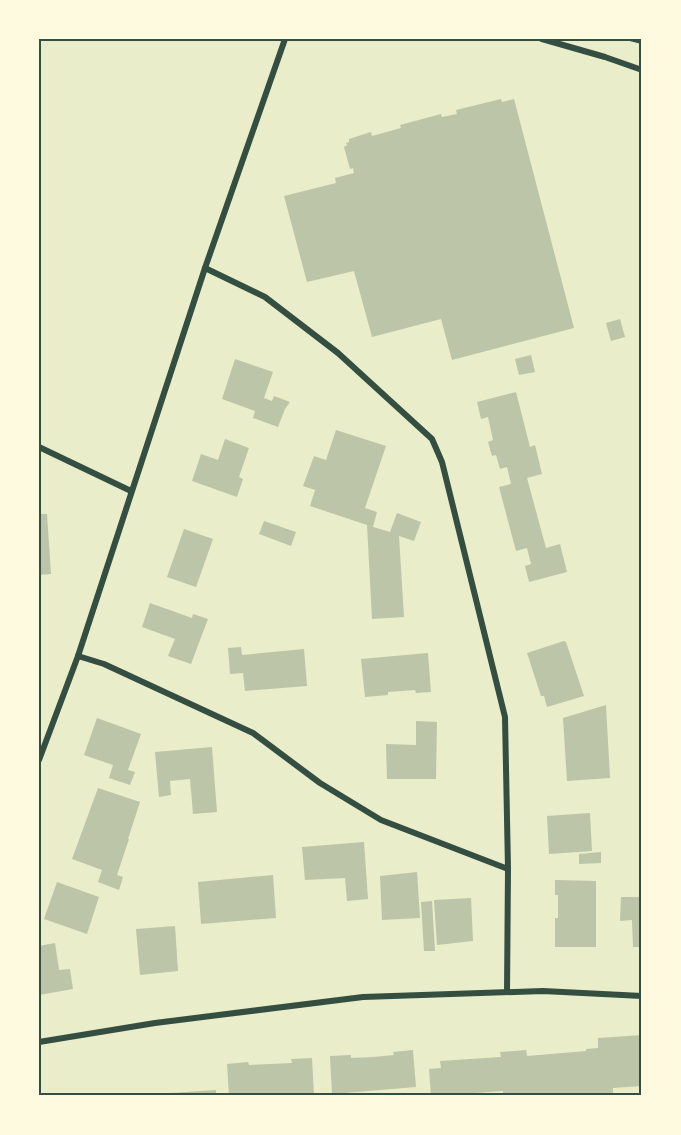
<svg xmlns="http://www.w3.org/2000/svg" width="681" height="1135" font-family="Jost,sans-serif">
<rect width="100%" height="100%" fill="#e9edc9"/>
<g fill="#bcc5a7">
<polygon points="501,99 502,102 514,99 574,328 452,360 441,319 372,337 354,271 307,282 284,196 336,183 335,178 354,173 353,168 350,169 344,147 347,145 346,143 349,142 349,139 371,132 372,136 401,128 400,125 441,114 442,117 457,114 456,110"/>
<polygon points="620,319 625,337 611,341 606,323"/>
<polygon points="531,355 535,372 519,375 515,359"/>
<polygon points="235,359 273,372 264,398 272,401 274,396 290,402 285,409 278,427 253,418 255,411 222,399"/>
<polygon points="516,392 530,447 535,445 542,474 527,478 546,548 560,544 567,572 529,582 525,566 531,564 527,548 516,551 499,487 511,484 507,467 500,469 496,455 492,456 488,442 493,440 488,417 481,419 477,402"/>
<polygon points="336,430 386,446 365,508 377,512 373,527 390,532 397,513 421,522 414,541 399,536 404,617 372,619 367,525 310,506 315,490 303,486 314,456 326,460"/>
<polygon points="225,439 249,448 239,477 243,479 237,497 192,481 201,454 218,460"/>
<polygon points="39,514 47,514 51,574 39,575"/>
<polygon points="264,521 296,532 291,546 259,534"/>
<polygon points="184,529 213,539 196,587 167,577"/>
<polygon points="150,603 192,618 193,614 208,619 191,664 168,656 175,639 142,627"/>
<polygon points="564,641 566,642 584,696 547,707 544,696 541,696 527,653"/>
<polygon points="241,647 242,655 304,649 307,686 245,691 243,673 230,674 228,648"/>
<polygon points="428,653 431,692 416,693 415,690 388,692 388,695 365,697 361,659"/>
<polygon points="606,705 610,778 567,781 563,718"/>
<polygon points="97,718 141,734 128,770 135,772 130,785 109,778 113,765 84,755"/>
<polygon points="416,721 437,722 436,779 387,779 386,744 416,745"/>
<polygon points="212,747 217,812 193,814 190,779 170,781 171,795 159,797 155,752"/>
<polygon points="98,788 140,802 128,839 129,839 117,875 123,877 119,890 98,882 102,870 72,859"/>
<polygon points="590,813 592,851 549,854 547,816"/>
<polygon points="364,842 368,899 347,901 345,878 305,880 302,847"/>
<polygon points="601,852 601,863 579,864 579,854"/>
<polygon points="417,872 420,918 382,920 380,876"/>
<polygon points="273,875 276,918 201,924 198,882"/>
<polygon points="555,880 596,881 596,947 555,947 555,918 558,918 558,895 555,895"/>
<polygon points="57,882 99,897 87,934 44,919"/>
<polygon points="621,897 642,897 642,947 633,947 632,920 620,921"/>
<polygon points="471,898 473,941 437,945 434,900"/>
<polygon points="432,901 435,951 424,951 421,902"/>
<polygon points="175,926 178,971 140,975 136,929"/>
<polygon points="55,943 59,970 70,969 73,989 39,995 39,946"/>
<polygon points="642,1035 642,1086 613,1088 613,1094 584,1096 503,1096 503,1091 431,1096 429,1069 441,1068 440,1061 501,1057 500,1052 526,1050 527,1056 586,1051 586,1049 598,1048 598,1038"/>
<polygon points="413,1050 416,1087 332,1094 330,1056 351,1055 351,1058 373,1057 394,1055 393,1052"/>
<polygon points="312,1058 314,1095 295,1096 229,1096 227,1064 248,1062 249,1065 270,1064 292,1063 291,1059"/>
<polygon points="216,1090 216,1096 155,1096 155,1094"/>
</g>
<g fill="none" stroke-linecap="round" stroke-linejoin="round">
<polyline stroke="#344e41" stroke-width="4" points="630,39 642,42"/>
<g stroke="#344e41" stroke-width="6">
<polyline points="542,39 605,57 642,70"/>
<polyline points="205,268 265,297 338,353 432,439 442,462 505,717 508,869 507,992"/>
<polyline points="39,447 131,491"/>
<polyline points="78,656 104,664 253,733 320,783 381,820 508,869"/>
<polyline points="39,760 78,656 205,268 285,39"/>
<polyline points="39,1042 155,1023 363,997 543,991 642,996"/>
</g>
</g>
<rect width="681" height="1135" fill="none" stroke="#fefae0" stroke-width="81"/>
<rect x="40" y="40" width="600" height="1054" fill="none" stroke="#344e41" stroke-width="2"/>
</svg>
